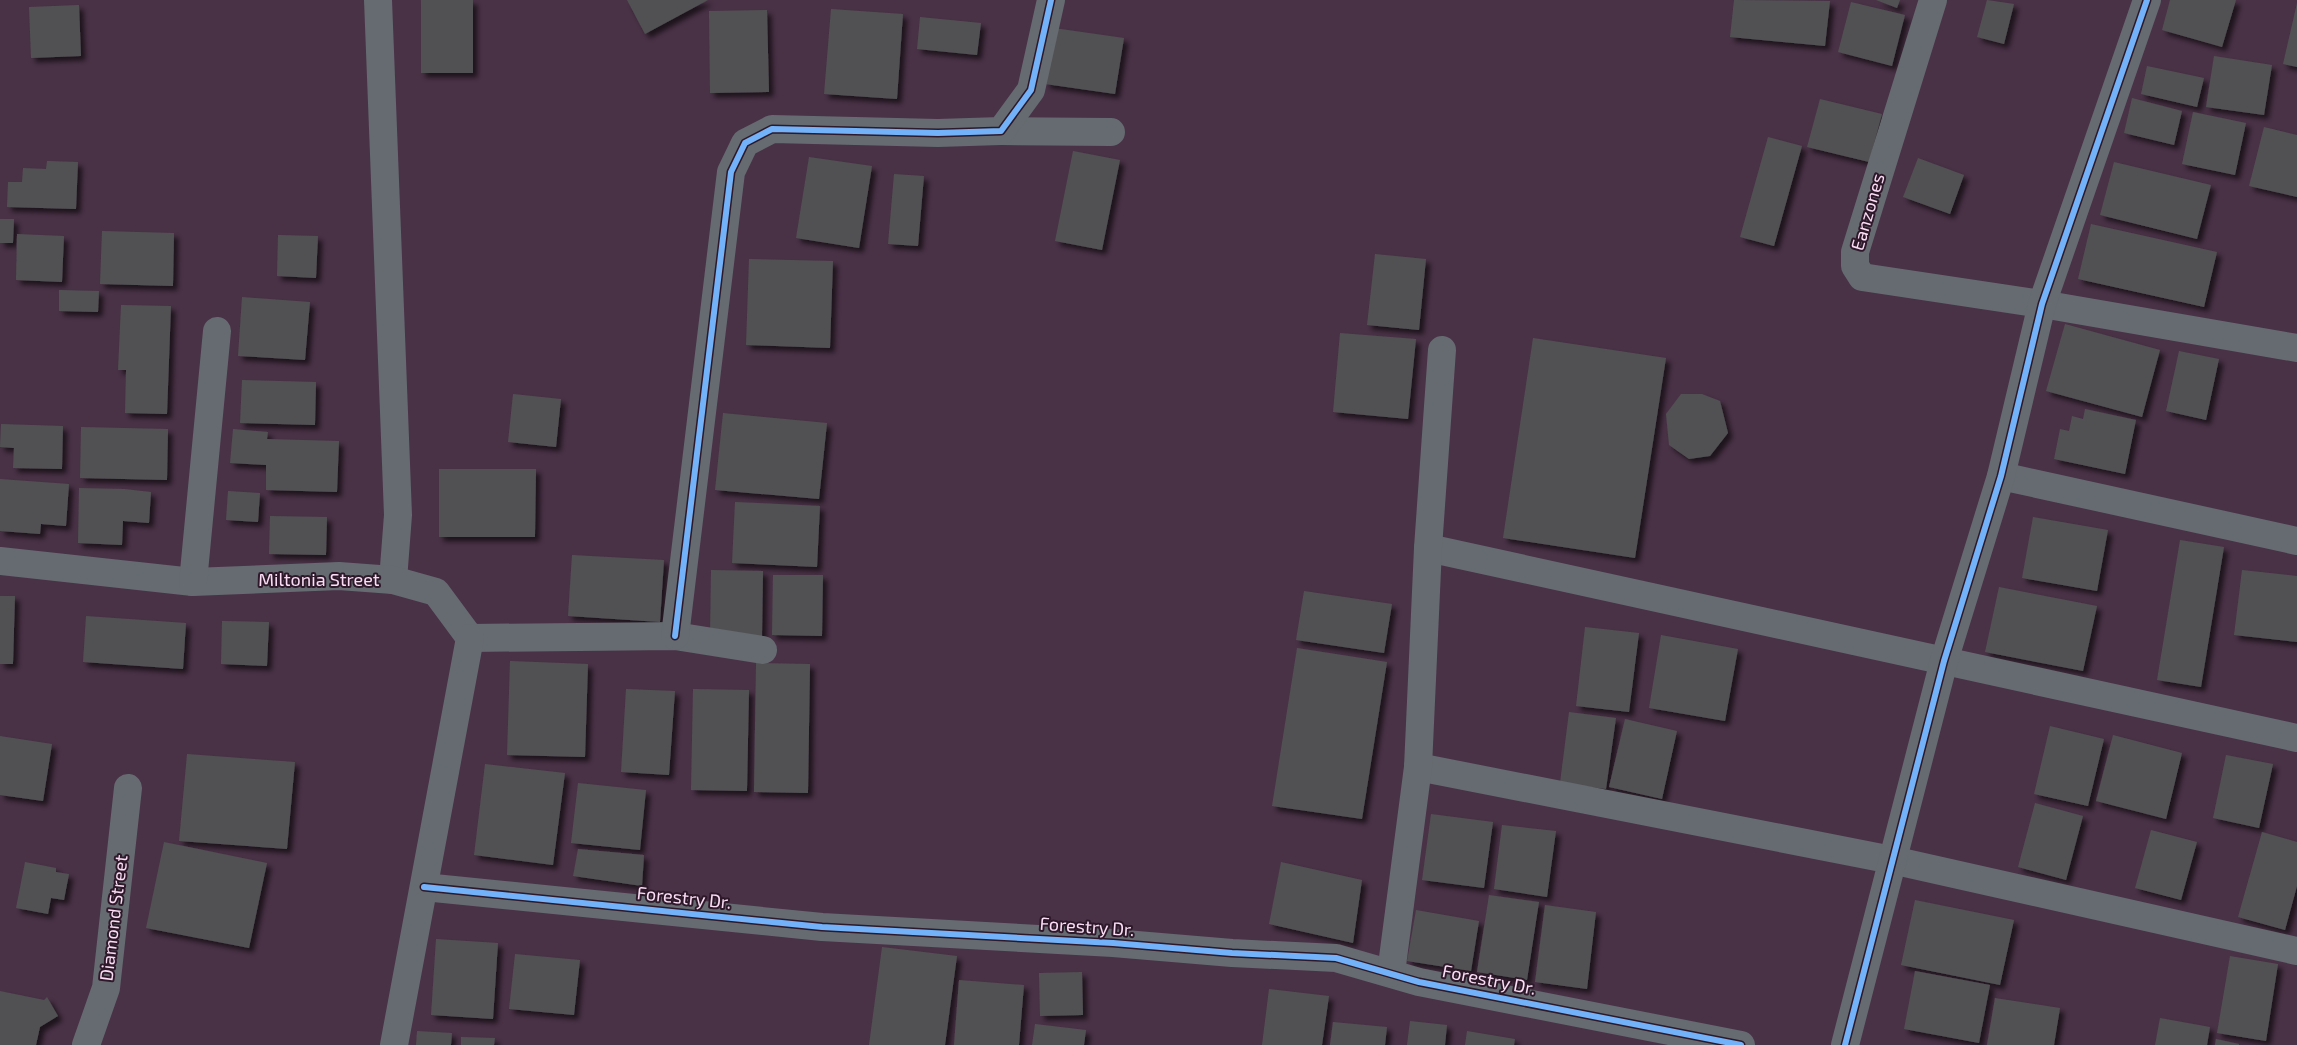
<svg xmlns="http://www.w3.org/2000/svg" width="2297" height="1045" font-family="'Exo 2',sans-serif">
<defs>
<filter id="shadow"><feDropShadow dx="4.5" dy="4.5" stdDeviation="2.5" flood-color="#0009"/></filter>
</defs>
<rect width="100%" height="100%" fill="#493146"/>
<g fill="#515153" filter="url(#shadow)">
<rect x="421" y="0" width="52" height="73"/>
<polygon points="627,0 708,0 645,34"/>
<polygon points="1734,0 1830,1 1825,46 1730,37"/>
<polygon points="1876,0 1900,0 1897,8"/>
<polygon points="1987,0 2014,4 2004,44 1977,37"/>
<polygon points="2170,0 2236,0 2222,47 2162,30"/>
<polygon points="1851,2 1905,15 1892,66 1838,52"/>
<polygon points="2297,3 2297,67 2283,64"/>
<polygon points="79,5 81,56 31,58 29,7"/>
<polygon points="831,9 903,14 897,99 824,94"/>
<polygon points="767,10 769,92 710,93 709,11"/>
<polygon points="920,17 981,23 977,55 917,49"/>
<polygon points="1054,28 1124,38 1115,94 1045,84"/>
<polygon points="2214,56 2272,65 2264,115 2206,107"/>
<polygon points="2147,66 2204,78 2197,107 2141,94"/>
<polygon points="2132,98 2182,111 2174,145 2124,133"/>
<polygon points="1820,99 1882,114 1869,162 1807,147"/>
<polygon points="2193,112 2246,123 2235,175 2182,164"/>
<polygon points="2264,127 2297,135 2297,197 2249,186"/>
<polygon points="1768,137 1802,146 1774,246 1740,237"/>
<polygon points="1073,151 1120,160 1102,250 1055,241"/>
<polygon points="809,157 872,166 859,248 796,238"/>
<polygon points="1918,158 1964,175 1950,214 1903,197"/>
<polygon points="47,161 78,162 76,209 7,207 8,182 22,182 23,168 46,169"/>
<polygon points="2114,162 2211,185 2197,239 2100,215"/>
<polygon points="894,174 924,176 918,246 888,244"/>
<polygon points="0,219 14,219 13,243 0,243"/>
<polygon points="2091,224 2217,252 2204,307 2078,279"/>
<polygon points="102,231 174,233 173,286 100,284"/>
<polygon points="17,234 64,236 62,282 16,280"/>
<polygon points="278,235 318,236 316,278 277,276"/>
<polygon points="1375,254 1426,259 1419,330 1367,325"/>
<polygon points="749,259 833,261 830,348 746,345"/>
<polygon points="59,290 99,291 98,312 59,311"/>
<polygon points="242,297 310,302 305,360 238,356"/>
<polygon points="121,305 171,306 167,414 125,413 126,370 118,370"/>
<polygon points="2065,324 2160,350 2142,417 2046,391"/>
<polygon points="1340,333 1416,339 1408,419 1333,412"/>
<polygon points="1533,338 1666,358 1635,558 1503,538"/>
<polygon points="2179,351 2219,359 2206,420 2166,411"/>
<polygon points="242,380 316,382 315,425 240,423"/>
<polygon points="513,394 561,399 556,447 508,442"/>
<polygon points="1681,394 1702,394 1720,401 1728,433 1710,456 1689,459 1669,445 1666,414"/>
<polygon points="2085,409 2136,420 2125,474 2054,459 2060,429 2069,431 2072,416 2083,419"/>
<polygon points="723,413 827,423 819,499 715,490"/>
<polygon points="1,424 63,426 62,469 13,468 14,448 0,447"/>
<polygon points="81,427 168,429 167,480 80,478"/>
<polygon points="233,429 268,432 267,439 339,441 337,492 266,490 266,465 230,463"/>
<polygon points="439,469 536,469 535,537 439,537"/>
<polygon points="0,479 69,484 66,526 41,524 40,534 0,531"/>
<polygon points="79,488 124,489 151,492 149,523 123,521 122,545 78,543"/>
<polygon points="228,491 260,493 258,522 226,520"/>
<polygon points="735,502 820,506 817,567 732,563"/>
<polygon points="270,516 327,517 326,555 269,554"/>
<polygon points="2033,517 2108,530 2097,591 2022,578"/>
<polygon points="2180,540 2224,547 2201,687 2157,680"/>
<polygon points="572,555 664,560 660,622 568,616"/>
<polygon points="711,570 763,571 762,637 710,636"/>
<polygon points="2242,570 2297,576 2297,642 2234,635"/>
<polygon points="773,575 823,575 822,636 772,635"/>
<polygon points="1999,587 2097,606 2083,671 1985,652"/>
<polygon points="1304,591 1392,604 1384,653 1296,640"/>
<polygon points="0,596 15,596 13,664 0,664"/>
<polygon points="86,616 186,623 183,669 83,662"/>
<polygon points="222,621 269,622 267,666 221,664"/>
<polygon points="1585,627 1639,633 1629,712 1576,706"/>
<polygon points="1661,635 1738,649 1725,721 1649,708"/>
<polygon points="1297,648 1387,662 1362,819 1272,806"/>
<polygon points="510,661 588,664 585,757 507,755"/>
<polygon points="756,663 810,664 808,793 754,792"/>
<polygon points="626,689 675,691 669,775 621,772"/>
<polygon points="693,689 749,690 747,791 691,790"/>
<polygon points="1569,712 1616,718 1606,789 1560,783"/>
<polygon points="1625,719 1677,731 1662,799 1609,787"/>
<polygon points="2050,726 2104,739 2088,806 2034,794"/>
<polygon points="2113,735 2182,753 2166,819 2096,801"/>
<polygon points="0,736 52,744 43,801 0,795"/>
<polygon points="187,754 295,762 287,849 179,841"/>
<polygon points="2226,755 2273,764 2259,828 2213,818"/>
<polygon points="485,764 565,773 553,865 474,855"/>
<polygon points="578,783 646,790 640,850 571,843"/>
<polygon points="2035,803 2083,816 2066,880 2018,867"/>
<polygon points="1431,814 1493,822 1484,888 1422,880"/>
<polygon points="1502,825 1556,831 1547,897 1494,889"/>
<polygon points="2151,830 2197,842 2181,900 2135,888"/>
<polygon points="2262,832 2297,842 2297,886 2285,930 2238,917"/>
<polygon points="164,842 267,863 249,948 146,928"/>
<polygon points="578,849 644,855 642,886 573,876"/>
<polygon points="25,862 56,868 56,872 69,874 64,900 51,898 48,914 16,908"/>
<polygon points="1281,862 1362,880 1353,943 1269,924"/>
<polygon points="1489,895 1539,902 1527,980 1477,972"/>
<polygon points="1915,900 2014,920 2000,985 1901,965"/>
<polygon points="1545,905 1596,912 1587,989 1535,982"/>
<polygon points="1416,910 1479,921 1471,971 1407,961"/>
<polygon points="436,939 498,943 493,1019 431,1015"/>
<polygon points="882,947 957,956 945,1045 869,1045"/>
<polygon points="515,954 580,960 574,1015 509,1009"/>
<polygon points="2230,956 2278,964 2266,1041 2217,1033"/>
<polygon points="1915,971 1990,985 1979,1043 1904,1029"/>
<polygon points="1082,972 1083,1015 1040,1016 1039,973"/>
<polygon points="959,980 1024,985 1019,1045 954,1045"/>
<polygon points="1269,989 1329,996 1322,1045 1262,1045"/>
<polygon points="0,991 44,1000 47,997 58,1016 40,1027 36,1045 0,1045"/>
<polygon points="1995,998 2060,1008 2054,1045 1987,1045"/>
<polygon points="2160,1018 2210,1027 2207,1045 2155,1045"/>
<polygon points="1410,1021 1447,1025 1445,1045 1407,1045"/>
<polygon points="1333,1022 1387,1027 1385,1045 1330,1045"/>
<polygon points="1035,1024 1086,1030 1084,1045 1032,1045"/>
<polygon points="417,1031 452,1033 451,1045 416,1045"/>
<polygon points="1467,1031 1515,1039 1514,1045 1465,1045"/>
<polygon points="461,1037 495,1038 494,1045 461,1045"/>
<polygon points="2216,1039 2239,1044 2239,1045 2215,1045"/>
</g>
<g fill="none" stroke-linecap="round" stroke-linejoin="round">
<g stroke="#656b70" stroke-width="28">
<polyline points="378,0 398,515 393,580"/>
<polyline points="1933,0 1855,252 1855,266 1862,277 2042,304 2297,348"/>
<polyline points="1001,131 1111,132"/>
<polyline points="2001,476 2297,541"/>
<polyline points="1428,548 2297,738"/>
<polyline points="0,561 193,582 339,576 393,580 436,592 470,638 675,636 763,650"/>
<polyline points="193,582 217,331"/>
<polyline points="675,636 731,172 745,143 772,129 938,133 1001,131 1031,90 1051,0"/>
<polyline points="1418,767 1892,860 2297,951"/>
<polyline points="424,887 822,927 1113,943 1232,953 1336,958 1419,982 1741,1045"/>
<polyline points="1391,973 1418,767 1428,548 1442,350"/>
<polyline points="86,1045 106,988 128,788"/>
<polyline points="394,1045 470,638"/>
<polyline points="1845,1045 1944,661 2001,476 2042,304 2147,0"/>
</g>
<g stroke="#2d192a" stroke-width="9">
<g id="cycleway">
<polyline points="675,636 731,172 745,143 772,129 938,133 1001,131 1031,90 1051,0"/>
<polyline points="424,887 822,927 1113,943 1232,953 1336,958 1419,982 1741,1045"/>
<polyline points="1845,1045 1944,661 2001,476 2042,304 2147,0"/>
</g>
</g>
<use href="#cycleway" stroke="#73b2f8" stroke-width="6"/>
</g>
<g text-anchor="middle" stroke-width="4" stroke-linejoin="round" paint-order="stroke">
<g font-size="18" fill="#fbdef5" stroke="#2d192a">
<text transform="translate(1868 212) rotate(-74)" y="6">Eanzones</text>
<text x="319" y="586">Miltonia Street</text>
<text transform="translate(684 898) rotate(6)" y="6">Forestry Dr.</text>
<text transform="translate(114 918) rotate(-83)" y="6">Diamond Street</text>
<text transform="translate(1087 927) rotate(4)" y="6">Forestry Dr.</text>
<text transform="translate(1489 980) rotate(11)" y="6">Forestry Dr.</text>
</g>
</g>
</svg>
